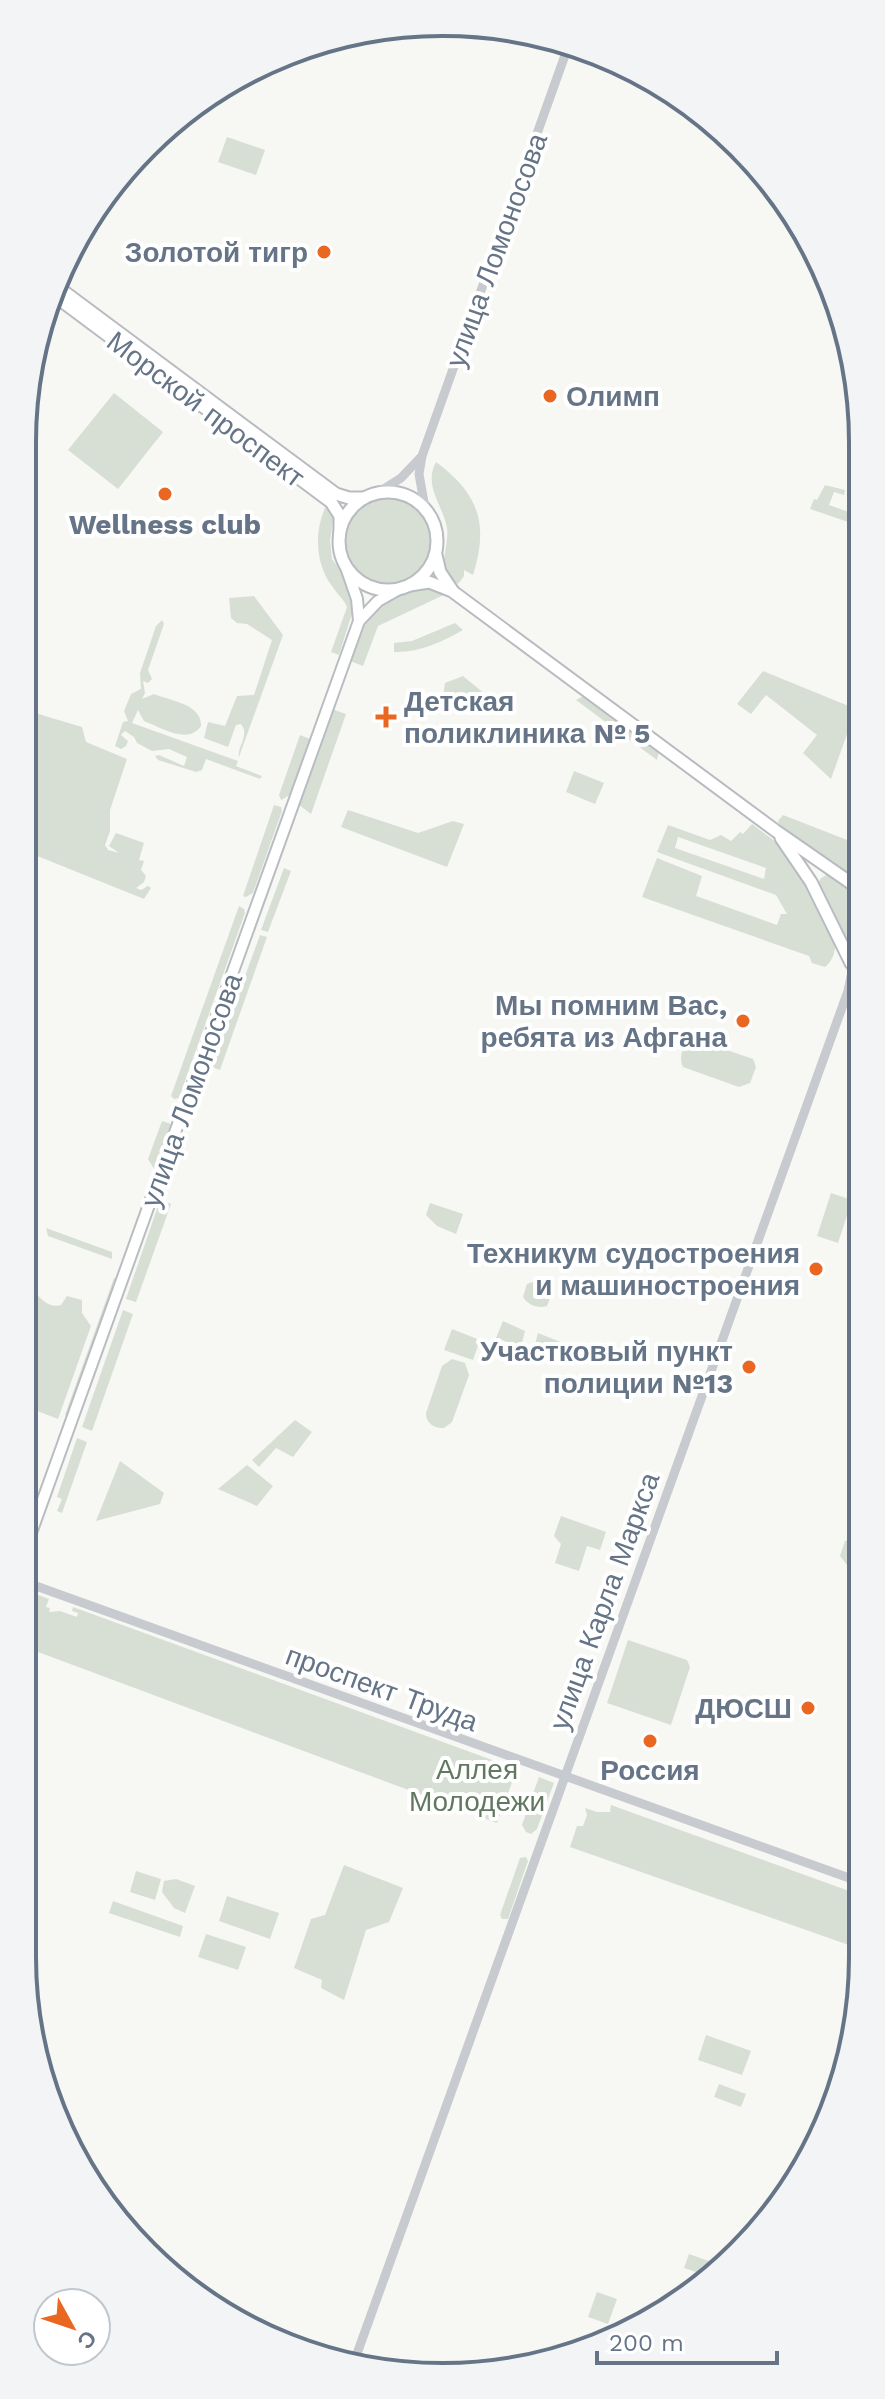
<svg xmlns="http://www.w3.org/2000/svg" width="885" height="2399" font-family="'Work Sans',sans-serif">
<rect width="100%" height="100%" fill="#f7f7f4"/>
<g fill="#d7dfd5" fill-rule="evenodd">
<polygon points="227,137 265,150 256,175 218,162"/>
<polygon points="114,393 163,432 118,489 68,450"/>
<path d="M436 462C479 494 489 524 473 575L464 570V576L458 584C453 580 447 577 445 571 441 563 449 541 447 528 443 505 423 486 436 462Z"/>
<polygon points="825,485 845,490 844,495 834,492 829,505 860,516 860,526 810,509 814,499 817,500"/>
<circle cx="388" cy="541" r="45"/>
<path d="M326 506 334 515 330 541 332 559 345 577 354 607 339 655 331 652 347 607C343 598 337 594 332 586 315 563 314 531 326 506Z"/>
<path d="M428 585 450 592 378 626 363 666 350 661C366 617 377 593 428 585Z"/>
<path d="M254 596 283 635 239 757C237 746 250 735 241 724L236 725 228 747 204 738 208 722 225 726 237 696 254 695 272 640 247 624 237 623 231 618 229 598Z"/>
<path d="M162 620 164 624 148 670 152 679 148 683 143 681 145 693 142 699 154 694C171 701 202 704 201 726 188 745 162 728 144 721L138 710 132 723 238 761 236 766 262 776 260 779 206 759 202 770 196 772 158 760 155 756 159 755 184 766 187 757 169 749 152 751 137 743 134 737 125 731 121 735 128 741 126 746 121 749 115 746 123 722 128 721 124 711 131 694 141 689 140 673 156 626Z"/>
<path d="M455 623 463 630C442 642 419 653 394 652V643L412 641Z"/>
<polygon points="763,671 856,709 831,779 803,753 817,735 766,695 751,714 737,704"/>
<path d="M463 676 486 695 502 699 507 704C480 712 468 720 442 703L445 683Z"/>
<polygon points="586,695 659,751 657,760 576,700"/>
<polygon points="332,709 346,714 311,814 298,804"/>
<polygon points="25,710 82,727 86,742 127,759 110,810 110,831 105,845 108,850 119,853 109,846 116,833 144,843 139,860 144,861 141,870 146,876 144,882 136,888 141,890 148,886 151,888 144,899 25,851 22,858 22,722"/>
<polygon points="300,735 310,739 290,795 281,800 279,795"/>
<polygon points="574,771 604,783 595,804 566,792"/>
<polygon points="274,805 281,807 282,811 253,893 246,897 243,896"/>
<polygon points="348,810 418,833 453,821 464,824 447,867 341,827"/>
<polygon points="783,815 860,845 860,883 779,824 778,821"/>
<path d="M752 824C762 832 773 839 782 848 794 861 834 929 835 946 835 955 831 962 825 967L812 963 809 956 642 897 657 858 702 876 696 896 777 925 781 914H787L776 895 657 852 668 825 710 840 721 835 731 841 740 832 743 834ZM678 837 766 868 764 879 675 848Z"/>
<polygon points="284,868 291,871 268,932 261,930"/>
<polygon points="828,874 861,895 861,967 817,885 821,878"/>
<polygon points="239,906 244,909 245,913 179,1098 174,1099 171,1096"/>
<polygon points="260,935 267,937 220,1070 212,1067"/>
<path d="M695 1039 753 1059 756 1067 750 1083 739 1087 683 1067C678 1056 683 1042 695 1039Z"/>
<polygon points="162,1121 171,1124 154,1169 148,1159"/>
<polygon points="831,1193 852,1200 838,1243 817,1236"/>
<polygon points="160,1200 171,1204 136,1302 126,1299"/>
<polygon points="430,1203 463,1214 456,1234 437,1226 426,1215"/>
<polygon points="46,1228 112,1252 112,1259 48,1236"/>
<polygon points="114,1278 118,1279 68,1417 65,1415"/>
<path d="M532 1282 553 1290 547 1306C538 1309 528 1305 523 1297L527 1284Z"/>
<path d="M34 1292C43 1300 48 1308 61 1305L67 1296 82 1300V1313L91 1326 58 1419 27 1407 35 1382 22 1379V1303L27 1304 28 1296Z"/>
<polygon points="123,1310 133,1314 92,1431 82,1427"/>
<polygon points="503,1321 525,1331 521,1347 496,1338"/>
<polygon points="452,1329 480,1340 473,1360 444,1350"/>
<polygon points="538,1333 563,1343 556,1360 533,1352"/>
<path d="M452 1359 465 1363 469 1375 452 1422 444 1428C434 1429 426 1423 426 1413L442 1366Z"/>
<polygon points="295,1420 312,1432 293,1457 276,1448 259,1467 252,1460"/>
<polygon points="77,1438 87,1442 62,1513 57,1511 62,1499 57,1497"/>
<polygon points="120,1461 164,1493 160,1504 96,1521"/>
<polygon points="247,1465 273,1486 257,1506 218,1489"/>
<polygon points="561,1516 606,1532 600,1550 587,1546 579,1571 555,1563 561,1544 554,1536"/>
<polygon points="859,1537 862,1538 862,1571 847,1565 840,1556 845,1541"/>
<polygon points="22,1595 37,1599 38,1595 49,1599 46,1607 50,1608 49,1612 60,1611 77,1617 78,1613 72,1611 73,1607 517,1769 497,1823 22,1646"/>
<polygon points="628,1640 687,1660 690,1667 671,1725 607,1703"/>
<polygon points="539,1777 554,1783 537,1829 531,1834 526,1832 522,1825"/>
<polygon points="611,1805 863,1896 863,1950 570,1847 577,1826 583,1826 587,1815 585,1808 597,1812 610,1812"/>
<polygon points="526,1857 528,1861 508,1919 502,1919 500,1915 520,1858"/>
<polygon points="344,1865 403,1888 389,1922 366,1930 344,2000 321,1988 322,1980 294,1968 311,1919 325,1915"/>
<polygon points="136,1871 161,1879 155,1900 130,1892"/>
<polygon points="176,1879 195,1886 185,1913 174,1908 162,1892 164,1881"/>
<polygon points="227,1896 279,1913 270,1939 219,1921"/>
<polygon points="113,1901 183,1926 180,1937 109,1913"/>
<polygon points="206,1934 246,1947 238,1970 198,1957"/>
<polygon points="706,2035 751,2051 742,2075 698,2060"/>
<polygon points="719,2084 746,2094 741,2107 714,2097"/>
<polygon points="689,2254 720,2265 708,2276 684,2268"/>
<polygon points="597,2292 617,2299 608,2324 588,2317"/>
</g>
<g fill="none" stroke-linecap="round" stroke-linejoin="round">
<g stroke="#b9bdc2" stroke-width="14">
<g id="secondary">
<polyline points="346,567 357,599 359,621"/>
<polyline points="22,1558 359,621 378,601 401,588"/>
</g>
</g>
<g stroke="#b8bbc0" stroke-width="15">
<g id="primary">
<polyline points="59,288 336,494 349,498 363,498"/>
<polyline points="55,296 331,502 340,516 340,531"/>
<circle cx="388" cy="541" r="49"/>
<polyline points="436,555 440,572 452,590"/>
<polyline points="410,585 429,582 452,591 776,831 861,890"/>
<polyline points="781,838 811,882 851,963 861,973"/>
</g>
</g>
<g stroke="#c7cace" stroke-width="9">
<polyline points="379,492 401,478 420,458"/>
<polyline points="425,508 419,474 422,456 569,44"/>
<polyline points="22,1581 863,1883"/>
<polyline points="354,2362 848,991 852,972 851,963"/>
</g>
<use href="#secondary" stroke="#fff" stroke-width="10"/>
<use href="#primary" stroke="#fff" stroke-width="11"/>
</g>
<g fill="#ea6721" stroke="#fff" stroke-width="3">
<circle cx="324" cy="252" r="8"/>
<circle cx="550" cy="396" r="8"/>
<circle cx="165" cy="494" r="8"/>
<path d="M382 705h8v8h8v8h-8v8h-8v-8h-8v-8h8z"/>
<circle cx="743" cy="1021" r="8"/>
<circle cx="816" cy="1269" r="8"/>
<circle cx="749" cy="1367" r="8"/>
<circle cx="808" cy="1708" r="8"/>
<circle cx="650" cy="1741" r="8"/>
</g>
<g text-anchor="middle" stroke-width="8" stroke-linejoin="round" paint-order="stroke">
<g font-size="28" fill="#657486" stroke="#fff">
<text transform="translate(496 250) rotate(-70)" y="10">улица Ломоносова</text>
<text transform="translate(206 409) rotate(37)" y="10">Морской проспект</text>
<text transform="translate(191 1090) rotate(-70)" y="10">улица Ломоносова</text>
<text transform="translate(604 1601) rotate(-70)" y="10">улица Карла Маркса</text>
<text transform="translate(382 1688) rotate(20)" y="10">проспект Труда</text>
</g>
<g font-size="28" font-weight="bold" fill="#657486" stroke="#fff" text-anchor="end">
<text x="308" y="262">Золотой тигр</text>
<text x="566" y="406" text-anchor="start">Олимп</text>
<text x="165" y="534" text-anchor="middle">Wellness club</text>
<text x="404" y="711" text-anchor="start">Детская<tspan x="404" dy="32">поликлиника № 5</tspan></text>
<text x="727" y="1015">Мы помним Вас,<tspan x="727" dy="32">ребята из Афгана</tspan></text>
<text x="800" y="1263">Техникум судостроения<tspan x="800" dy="32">и машиностроения</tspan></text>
<text x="733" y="1361">Участковый пункт<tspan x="733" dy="32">полиции №13</tspan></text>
<text x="792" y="1718">ДЮСШ</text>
<text x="650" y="1780" text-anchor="middle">Россия</text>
</g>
<g font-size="28" fill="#627860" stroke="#fff">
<text x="477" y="1779">Аллея<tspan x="477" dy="32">Молодежи</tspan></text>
</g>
</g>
<path d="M0 0H885V2399H0ZM442 36H443A406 406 0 0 1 849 442V1957A406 406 0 0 1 443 2363H442A406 406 0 0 1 36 1957V442A406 406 0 0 1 442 36Z" fill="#f3f4f5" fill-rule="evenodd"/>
<path fill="none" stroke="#657486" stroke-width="4" d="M442 36H443A406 406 0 0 1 849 442V1957A406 406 0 0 1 443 2363H442A406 406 0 0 1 36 1957V442A406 406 0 0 1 442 36Z"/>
<g transform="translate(72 2327) rotate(130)"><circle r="38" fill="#ffffff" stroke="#c1c7cf" stroke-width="2"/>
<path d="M0-6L14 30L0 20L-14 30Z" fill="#ea6721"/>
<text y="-12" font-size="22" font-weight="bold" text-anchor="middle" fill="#657486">С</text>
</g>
<path d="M597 2351v12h180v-12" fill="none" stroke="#657486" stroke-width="4"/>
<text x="609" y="2351" font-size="24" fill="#657486" stroke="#ffffff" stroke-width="6" paint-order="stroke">200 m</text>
</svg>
